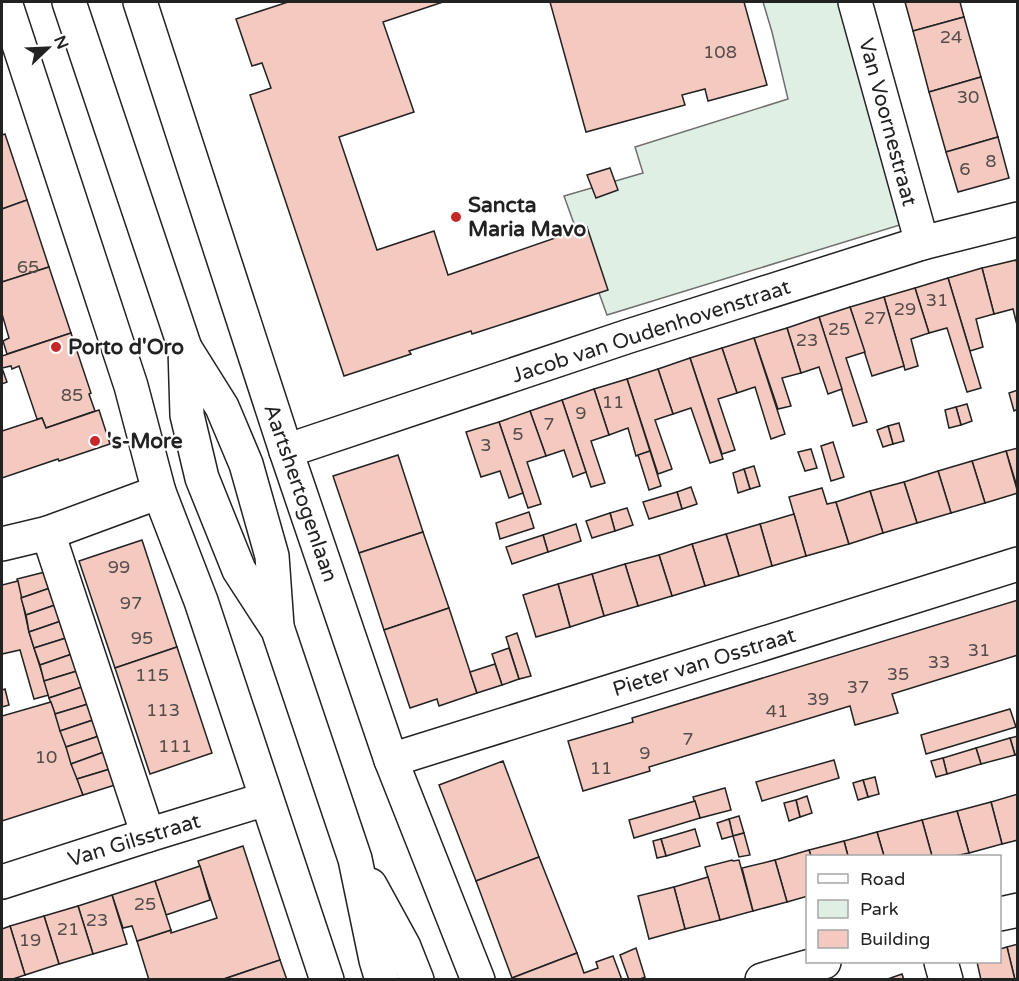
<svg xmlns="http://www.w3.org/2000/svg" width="1019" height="981" font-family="'Varela Round',sans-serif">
<rect width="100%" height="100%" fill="#fff"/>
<polygon fill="#e0efe3" stroke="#6f6f6f" stroke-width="1.5" points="763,2 841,2 903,224 607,315 564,196 643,173 635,147 788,99 772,32"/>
<g fill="#f3c9c0" stroke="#222" stroke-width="1.5">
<polygon points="288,2 443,2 383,22 414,112 339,137 377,250 434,231 448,275 587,227 608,290 472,334 471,331 409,351 411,354 344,376 250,95 271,88 262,63 252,66 236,19"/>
<polygon points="550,2 744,2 767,85 708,101 705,89 682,95 685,105 586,132"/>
<polygon points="905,2 960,2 964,17 913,31"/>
<polygon points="964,17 981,77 929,92 913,31"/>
<polygon points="981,77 998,137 946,152 929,92"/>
<polygon points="5,134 27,200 2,209 2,135"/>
<polygon points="998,137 1009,178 958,192 946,152"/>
<polygon points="610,168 618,190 596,198 587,175"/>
<polygon points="27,200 49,267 2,282 2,209"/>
<polygon points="1016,260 1018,267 1018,329 1013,309 994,314 982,268"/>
<polygon points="49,267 71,333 7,354 3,341 9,338 2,314 2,282"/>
<polygon points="982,268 994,314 976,319 983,347 970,351 948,278"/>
<polygon points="948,278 981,388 967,392 947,328 929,333 915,288"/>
<polygon points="915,288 929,333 911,339 918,366 905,370 884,297"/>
<polygon points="884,297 904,366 872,376 850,307"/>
<polygon points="850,307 865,352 846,358 867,422 853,426 819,317"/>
<polygon points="819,317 842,389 828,394 819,367 801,373 787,328"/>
<polygon points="787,328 801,373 782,378 791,406 778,409 754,338"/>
<polygon points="71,333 91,393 89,394 95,411 46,428 42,418 37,419 19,366 12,369 11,366 2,368 7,382 2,384 2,356"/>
<polygon points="754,338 785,434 771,439 755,387 737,393 722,348"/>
<polygon points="722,348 737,393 718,399 735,450 722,454 690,358"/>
<polygon points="690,358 723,459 710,463 691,408 673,414 658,369"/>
<polygon points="658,369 673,414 655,420 672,469 658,474 627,379"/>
<polygon points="627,379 650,451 636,456 628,428 609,435 594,389"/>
<polygon points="594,389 609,435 591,441 605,483 591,487 562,400"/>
<polygon points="1018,390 1018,409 1014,411 1009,393"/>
<polygon points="562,400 586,472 573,477 564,450 546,456 530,411"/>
<polygon points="967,404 972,421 961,425 956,407"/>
<polygon points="956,407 961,425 949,428 945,410"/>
<polygon points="99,410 110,444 59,461 58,459 2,478 2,431 42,418 46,428"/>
<polygon points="530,411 546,456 527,462 541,504 528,508 499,422"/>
<polygon points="499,422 523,493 509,498 500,471 481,477 466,432"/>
<polygon points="899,423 904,441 893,444 888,426"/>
<polygon points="888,426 893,444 883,447 877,430"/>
<polygon points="833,442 844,477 831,481 821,446"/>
<polygon points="1018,448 1018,490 1006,451"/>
<polygon points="811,449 817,468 805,471 798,452"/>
<polygon points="650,451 661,486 649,490 638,455"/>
<polygon points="1006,451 1018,493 985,503 972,461"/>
<polygon points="398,455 423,532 359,553 333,476"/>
<polygon points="972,461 985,503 951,513 938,471"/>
<polygon points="754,466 760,486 750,489 744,469"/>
<polygon points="744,469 750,489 738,493 733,473"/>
<polygon points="938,471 951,513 917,523 904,482"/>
<polygon points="904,482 917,523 883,533 870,491"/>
<polygon points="691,487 697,504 682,509 677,492"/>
<polygon points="822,488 827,504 836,502 849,544 806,556 789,497"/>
<polygon points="870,491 883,533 849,544 836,502"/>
<polygon points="677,492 682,509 649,519 643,502"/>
<polygon points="627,508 633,525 615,531 610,513"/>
<polygon points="529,512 534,528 500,539 496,523"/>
<polygon points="610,513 615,531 592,538 586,521"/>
<polygon points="794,514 806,556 772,566 760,524"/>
<polygon points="576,524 581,541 548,552 543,535"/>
<polygon points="760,524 772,566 739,576 726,534"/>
<polygon points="423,532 449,608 384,630 359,553"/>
<polygon points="726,534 739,576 705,586 692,544"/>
<polygon points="543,535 548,552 512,564 506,547"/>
<polygon points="142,540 177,647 115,668 79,561"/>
<polygon points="692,544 705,586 672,596 659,555"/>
<polygon points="659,555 672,596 638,606 625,564"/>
<polygon points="625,564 638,606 604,616 592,574"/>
<polygon points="45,572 50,588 21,598 17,579"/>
<polygon points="592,574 604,616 570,627 558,584"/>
<polygon points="18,581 29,632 49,695 34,699 20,650 2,654 2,585"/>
<polygon points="558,584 570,627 536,637 523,595"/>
<polygon points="50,588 55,605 26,615 21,598"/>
<polygon points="1018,600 1018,655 892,694 898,713 855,725 850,706 649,767 650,771 583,791 568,741 633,722 632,718"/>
<polygon points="55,605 61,621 29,632 26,615"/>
<polygon points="449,608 477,693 439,706 437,699 410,708 384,630"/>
<polygon points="61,621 66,638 34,648 29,632"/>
<polygon points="517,633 531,676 519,679 506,637"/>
<polygon points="66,638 72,654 40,665 34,648"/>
<polygon points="177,647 212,753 150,774 115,668"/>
<polygon points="509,648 519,679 502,685 492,654"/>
<polygon points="72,654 77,671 44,681 40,665"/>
<polygon points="495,664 502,685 477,693 470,672"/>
<polygon points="77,671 82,687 49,698 44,681"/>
<polygon points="82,687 88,704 55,714 49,698"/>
<polygon points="5,689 9,705 2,707 2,690"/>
<polygon points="51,702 83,795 2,821 2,716"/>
<polygon points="88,704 93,720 60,731 55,714"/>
<polygon points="1010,709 1016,727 926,754 921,735"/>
<polygon points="93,720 99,736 66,747 60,731"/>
<polygon points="99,736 104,752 71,764 66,747"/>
<polygon points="1018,736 1018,754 1015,755 1010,738"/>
<polygon points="1010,738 1015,755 981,764 976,748"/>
<polygon points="976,748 981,764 947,774 943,758"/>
<polygon points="104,752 110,769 77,779 71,764"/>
<polygon points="943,758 947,774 936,777 931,761"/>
<polygon points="834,760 839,778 762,801 756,782"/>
<polygon points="503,761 539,857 476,881 439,785"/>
<polygon points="110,769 115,785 83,795 77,779"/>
<polygon points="875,777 879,794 868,797 863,780"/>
<polygon points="863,780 868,797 858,800 853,783"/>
<polygon points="725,788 731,810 700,818 693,797"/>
<polygon points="1018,794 1018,840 1002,844 991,802"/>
<polygon points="807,796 812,813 800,817 796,800"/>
<polygon points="796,800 800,817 789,821 784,803"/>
<polygon points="695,801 700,818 634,838 629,820"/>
<polygon points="991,802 1002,844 969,853 957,811"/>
<polygon points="957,811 969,853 955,856 932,856 922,820"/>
<polygon points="739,816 744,833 733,836 729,819"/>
<polygon points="729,819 733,836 722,839 717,823"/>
<polygon points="922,820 932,856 884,856 877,832"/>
<polygon points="695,829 700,846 666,856 661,839"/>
<polygon points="877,832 884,856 848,856 844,841"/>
<polygon points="744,833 750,855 739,857 733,836"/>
<polygon points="661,839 666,856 657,858 653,841"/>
<polygon points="844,841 848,856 811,856 809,850"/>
<polygon points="243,846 280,960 221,980 149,980 137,941 171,930 171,933 217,918 198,861"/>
<polygon points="809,850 811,856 808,856 808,896 787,902 775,860"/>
<polygon points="539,857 577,953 512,978 476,881"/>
<polygon points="732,860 733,861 739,860 753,911 720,920 705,867"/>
<polygon points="775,860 787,902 753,911 742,868"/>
<polygon points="200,866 210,900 166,915 155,881"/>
<polygon points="708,877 720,920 685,929 674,887"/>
<polygon points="155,881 171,930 137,941 132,926 123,928 112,895"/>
<polygon points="674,887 685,929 649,939 638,896"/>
<polygon points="112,895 127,944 93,954 78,906"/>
<polygon points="78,906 93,954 59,964 44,916"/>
<polygon points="44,916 59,964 25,975 10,926"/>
<polygon points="10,926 25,975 10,980 2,980 2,929"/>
<polygon points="1018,944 1018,980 1015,980 1007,947"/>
<polygon points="1007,947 1015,980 981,980 977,962 1000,962 1000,949"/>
<polygon points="636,948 645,977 638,980 629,980 620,955"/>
<polygon points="577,953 584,973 598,968 596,962 613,956 622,980 513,980 512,978"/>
<polygon points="280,960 287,980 221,980"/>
<polygon points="902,974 904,980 885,980"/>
</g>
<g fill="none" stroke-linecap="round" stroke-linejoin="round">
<g stroke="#222" stroke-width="36">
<g id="minor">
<polyline points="5,2 131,386 159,492 201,601 327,980"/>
<polyline points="69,2 185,348 222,407 246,464 272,556 277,626"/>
<polyline points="140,2 286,451 391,760 478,980"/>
<polyline points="855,2 922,243"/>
<polyline points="185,348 187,415 202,478 239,570 278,630 355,859 376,960 382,980"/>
<polyline points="286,451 629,336 922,243 1018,219"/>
<polyline points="48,533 148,835"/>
<polyline points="2,544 48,533 159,492"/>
<polyline points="391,760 1018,564"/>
<polyline points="2,882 148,835 266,799"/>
<polyline points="370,885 404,947 417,980"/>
<polyline points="1000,914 1018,910"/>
<polyline points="941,962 946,980"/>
<polyline points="762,980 824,962"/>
</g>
</g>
<use href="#minor" stroke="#fff" stroke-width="33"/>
</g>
<g fill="#c62828" stroke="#fff" stroke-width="2">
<circle cx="456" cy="217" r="6"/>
<circle cx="56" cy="347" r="6"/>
<circle cx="95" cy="441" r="6"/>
</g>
<g text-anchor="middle" stroke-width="4.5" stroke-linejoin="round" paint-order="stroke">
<g font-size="18" fill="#564c4a">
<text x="951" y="43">24</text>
<text x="720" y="58">108</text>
<text x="968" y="103">30</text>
<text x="991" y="167">8</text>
<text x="965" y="175">6</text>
<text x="28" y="273">65</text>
<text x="937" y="306">31</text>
<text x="905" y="315">29</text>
<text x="875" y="324">27</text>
<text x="839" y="335">25</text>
<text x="807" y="346">23</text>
<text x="72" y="401">85</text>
<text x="613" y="408">11</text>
<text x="581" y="419">9</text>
<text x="549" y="430">7</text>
<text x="518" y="440">5</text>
<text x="486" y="451">3</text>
<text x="119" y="573">99</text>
<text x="131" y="609">97</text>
<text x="142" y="644">95</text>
<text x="979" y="656">31</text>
<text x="939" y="668">33</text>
<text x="898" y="680">35</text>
<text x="152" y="681">115</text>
<text x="858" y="693">37</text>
<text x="818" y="705">39</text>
<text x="163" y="716">113</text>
<text x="777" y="717">41</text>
<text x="688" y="745">7</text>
<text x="175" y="752">111</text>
<text x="645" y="759">9</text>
<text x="46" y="763">10</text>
<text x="601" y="774">11</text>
<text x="145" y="910">25</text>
<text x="97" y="926">23</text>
<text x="68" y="935">21</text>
<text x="30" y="946">19</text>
</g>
<g font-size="21" fill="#222" stroke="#fff">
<text transform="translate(888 122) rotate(75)" y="7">Van Voornestraat</text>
<text transform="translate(651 331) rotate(-18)" y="7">Jacob van Oudenhovenstraat</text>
<text transform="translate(301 493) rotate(71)" y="7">Aartshertogenlaan</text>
<text transform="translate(704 662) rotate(-17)" y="7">Pieter van Osstraat</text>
<text transform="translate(134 840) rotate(-17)" y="7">Van Gilsstraat</text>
</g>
<g font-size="21" font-weight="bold" fill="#222" stroke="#fff" text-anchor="start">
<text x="468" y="212">Sancta<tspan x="468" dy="24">Maria Mavo</tspan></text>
<text x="68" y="354">Porto d'Oro</text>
<text x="107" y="448">'s-More</text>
</g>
</g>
<rect width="1019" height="981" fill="none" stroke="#222222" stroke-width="6"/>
<rect x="806" y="855" width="195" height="108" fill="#ffffff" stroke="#a7a7a7" stroke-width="1.5"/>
<rect x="818" y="874" width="30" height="9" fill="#ffffff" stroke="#a7a7a7" stroke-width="1.5"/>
<text x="860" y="885" font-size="18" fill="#222222">Road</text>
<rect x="818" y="900" width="30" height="18" fill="#e0efe3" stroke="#a7a7a7" stroke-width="1.5"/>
<text x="860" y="915" font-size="18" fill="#222222">Park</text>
<rect x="818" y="930" width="30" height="18" fill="#f3c9c0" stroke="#a7a7a7" stroke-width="1.5"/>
<text x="860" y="945" font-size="18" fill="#222222">Building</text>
<g transform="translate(48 48) rotate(67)" stroke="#ffffff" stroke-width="4.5" paint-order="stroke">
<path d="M0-4.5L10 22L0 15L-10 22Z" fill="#222222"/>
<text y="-9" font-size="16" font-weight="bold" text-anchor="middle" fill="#222222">N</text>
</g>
</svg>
